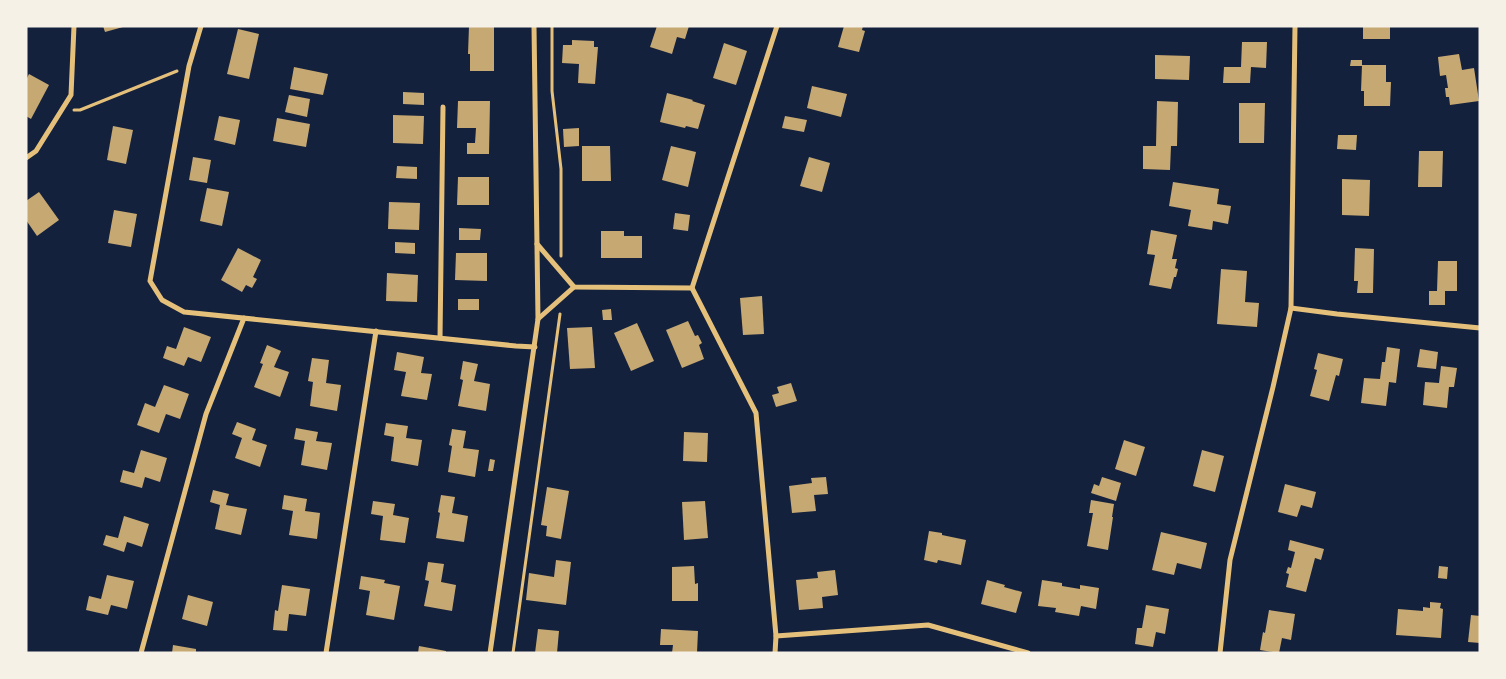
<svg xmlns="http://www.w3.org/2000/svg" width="1506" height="679" font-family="Ubuntu,sans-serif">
<rect width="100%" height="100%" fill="#14213d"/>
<g fill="#c6a872">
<polygon points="103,26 123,26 123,27 105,32"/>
<polygon points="469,26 494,26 494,71 470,71 470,54 468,54"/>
<polygon points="657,26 689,26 685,39 677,37 672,54 650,47"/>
<polygon points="844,26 863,26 862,30 865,31 859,52 838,47"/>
<rect x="1363" y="26" width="27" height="13"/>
<polygon points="238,29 259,34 249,79 227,74"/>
<polygon points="572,40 594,41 594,47 598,47 595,84 578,83 579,64 562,63 563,45 572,45"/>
<polygon points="1242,42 1267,42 1266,68 1251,67 1250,83 1223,83 1224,67 1241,67"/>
<polygon points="724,43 747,51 736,85 713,78"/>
<polygon points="1459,54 1462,70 1474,68 1479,101 1450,105 1449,97 1446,97 1445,88 1448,88 1446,75 1440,76 1438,57"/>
<polygon points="1155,55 1190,56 1189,80 1155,79"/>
<polygon points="1351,60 1362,60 1362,66 1350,66"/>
<polygon points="1362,65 1386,65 1386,82 1391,82 1390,106 1364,106 1364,91 1361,91"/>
<polygon points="294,67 328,74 323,95 290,89"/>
<polygon points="29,74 49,85 31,119 26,116 26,80"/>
<polygon points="812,86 847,94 841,117 807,108"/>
<polygon points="403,92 424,93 424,105 403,104"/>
<polygon points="667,93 693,100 692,101 705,105 698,129 686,126 685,128 660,122"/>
<polygon points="289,95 310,99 307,117 285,112"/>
<polygon points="458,101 490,101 489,154 467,154 467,143 475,143 476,128 457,128"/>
<polygon points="1157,101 1178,102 1177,146 1171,146 1170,170 1143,169 1143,146 1156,146"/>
<polygon points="1239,103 1265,103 1264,143 1239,143"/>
<polygon points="393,115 424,116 423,144 393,143"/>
<polygon points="219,116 240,120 235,145 214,140"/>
<polygon points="785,116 807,120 804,132 782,128"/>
<polygon points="277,118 310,124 306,147 273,141"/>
<polygon points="113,126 133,130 126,164 107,160"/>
<polygon points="579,128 579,146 564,147 563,129"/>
<polygon points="1338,135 1357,135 1356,150 1337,149"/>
<polygon points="582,146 610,146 611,181 582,181"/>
<polygon points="671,146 696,152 688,187 662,180"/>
<polygon points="1419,151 1443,151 1442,187 1418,187"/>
<polygon points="193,157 211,160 207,183 189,180"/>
<polygon points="809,157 830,163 822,192 800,186"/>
<polygon points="397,166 417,167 417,179 396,178"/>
<polygon points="458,177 489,177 489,205 457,205"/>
<polygon points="1342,179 1370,180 1369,216 1342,215"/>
<polygon points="1173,182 1219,189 1217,204 1231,206 1228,224 1213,221 1212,230 1188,226 1191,210 1169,206"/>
<polygon points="207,188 229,192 222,226 200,221"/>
<polygon points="39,192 59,220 37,236 26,220 26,201"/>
<polygon points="389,202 420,203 419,230 388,229"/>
<polygon points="114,210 137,214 131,247 108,243"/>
<polygon points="675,213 690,215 688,231 673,229"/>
<polygon points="459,228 481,229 480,240 459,240"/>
<polygon points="1151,230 1177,235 1172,259 1177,259 1175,268 1178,269 1176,277 1174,277 1171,289 1149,285 1155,255 1147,254"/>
<polygon points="601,231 624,231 624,236 642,236 642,258 601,258"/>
<polygon points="395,242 415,243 415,254 395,253"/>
<polygon points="238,248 261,260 253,277 257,279 252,288 246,285 242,292 221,280"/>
<polygon points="1355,248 1374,249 1373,293 1357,293 1358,281 1354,281"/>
<polygon points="456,253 487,253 487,281 455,280"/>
<polygon points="1438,261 1457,261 1457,291 1445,291 1445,305 1429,305 1429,291 1437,291"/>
<polygon points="1221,269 1247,271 1245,302 1259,303 1257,327 1217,324"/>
<polygon points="387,273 418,275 417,302 386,301"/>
<polygon points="762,296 764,334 743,335 740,298"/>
<rect x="458" y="299" width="21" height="11"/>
<polygon points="611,309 612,320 603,320 602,310"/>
<polygon points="688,321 695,336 698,335 702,343 699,345 704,359 682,368 666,330"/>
<polygon points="637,323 654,361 631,371 614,333"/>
<polygon points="184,327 211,337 201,362 188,357 184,366 163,358 167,346 176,349"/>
<polygon points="592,327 595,368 570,369 567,328"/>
<polygon points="267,345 281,351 274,367 289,372 280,397 254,387 263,364 260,363"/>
<polygon points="1387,347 1400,349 1396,383 1389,382 1386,406 1361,403 1364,378 1380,379 1382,362 1385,362"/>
<polygon points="1420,349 1438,352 1436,369 1417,367"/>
<polygon points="397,352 424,357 421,373 432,374 427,400 401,396 406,372 394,370"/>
<polygon points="1318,353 1343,359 1339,376 1336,375 1329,401 1310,396 1317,370 1314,369"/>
<polygon points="312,358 329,360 326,383 341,385 337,411 310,406 313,382 308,381"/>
<polygon points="463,361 478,364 474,381 490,384 486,411 458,406 463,380 460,379"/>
<polygon points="1441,366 1457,368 1454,387 1449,387 1447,408 1423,405 1425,382 1439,383"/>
<polygon points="791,383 797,401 776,407 772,395 779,393 777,387"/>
<polygon points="164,385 189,394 180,419 166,414 159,433 137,425 145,403 155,407"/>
<polygon points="237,422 256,429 252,440 267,445 260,467 235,458 242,438 232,434"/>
<polygon points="386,423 408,426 406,438 422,440 418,466 391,461 394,437 384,435"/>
<polygon points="296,428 318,432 316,441 332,443 327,470 301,465 305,441 294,439"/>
<polygon points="452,429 466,431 463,448 479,450 475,477 448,472 452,446 449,445"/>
<polygon points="684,432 708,433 707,462 683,461"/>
<polygon points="1124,440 1145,447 1136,476 1115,469"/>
<polygon points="141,450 167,458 160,482 145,477 142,488 120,482 123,470 134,473"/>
<polygon points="1202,450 1224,456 1215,492 1193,486"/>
<polygon points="490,459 495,460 493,471 488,471"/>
<polygon points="826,477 828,494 814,495 816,511 792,513 789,486 812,483 811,478"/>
<polygon points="1102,477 1121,483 1116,501 1091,493 1094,484 1099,486"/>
<polygon points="1285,484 1316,492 1312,508 1301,505 1297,517 1278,512"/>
<polygon points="547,487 569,491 561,539 546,536 547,526 541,525"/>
<polygon points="213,490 229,494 226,505 247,509 241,535 215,529 220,505 210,502"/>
<polygon points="284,495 307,499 305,511 320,513 317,539 289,535 293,511 282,509"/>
<polygon points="441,495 455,497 452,513 468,516 464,542 436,538 440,513 438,512"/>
<polygon points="1091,500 1114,504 1112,517 1113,517 1108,550 1087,546 1093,513 1089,513"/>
<polygon points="373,501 395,504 393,515 409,518 405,543 380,540 383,516 371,514"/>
<polygon points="705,501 708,538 684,540 682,502"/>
<polygon points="124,516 149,524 142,547 127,542 124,552 103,545 106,535 118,538"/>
<polygon points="929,531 942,533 942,535 966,540 961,565 938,560 937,563 924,560"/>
<polygon points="1161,532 1207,543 1201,569 1177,563 1174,575 1152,570"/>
<polygon points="1290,540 1324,549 1321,560 1315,558 1306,592 1286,587 1289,574 1286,573 1288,567 1291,568 1295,552 1288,550"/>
<polygon points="556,560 571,562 566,605 526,600 529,573 554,577"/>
<polygon points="428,562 444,564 441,582 456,585 452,611 424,606 429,581 425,580"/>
<polygon points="694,566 695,584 698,583 698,601 672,601 672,567"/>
<polygon points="1439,566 1448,567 1447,579 1438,578"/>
<polygon points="835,570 838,595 822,597 823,608 799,610 796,580 818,578 817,572"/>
<polygon points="107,575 134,581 127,609 111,605 108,615 86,610 89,596 101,599"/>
<polygon points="361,576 385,580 384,583 400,586 394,620 366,615 370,591 359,589"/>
<polygon points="987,580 1005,585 1004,587 1022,592 1016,613 981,604"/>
<polygon points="1042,580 1062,583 1062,586 1080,589 1080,585 1099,588 1096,609 1081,606 1079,616 1055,612 1056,608 1038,606"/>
<polygon points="282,585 310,589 306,616 289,614 287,631 273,630 275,610 278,611"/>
<polygon points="188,595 213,602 207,626 182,619"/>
<polygon points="1430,602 1441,603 1440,608 1443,609 1441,638 1396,635 1398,609 1423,611 1423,607 1430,608"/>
<polygon points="1146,605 1169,609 1165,634 1156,632 1153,647 1135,644 1137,628 1142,628"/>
<polygon points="1269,610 1295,614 1291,640 1282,638 1279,653 1260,650 1263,632 1265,633"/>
<polygon points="1471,615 1480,616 1480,643 1468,642"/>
<polygon points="538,629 559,631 557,653 535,653"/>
<polygon points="661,629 698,631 697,653 672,653 673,645 660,645"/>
<polygon points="173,645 196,649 196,653 172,653"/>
<polygon points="419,646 446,651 446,653 418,653"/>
</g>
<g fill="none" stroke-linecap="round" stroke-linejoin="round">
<g stroke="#e5c07b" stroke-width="3">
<polyline points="552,26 552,91 561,169 561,256"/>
<polyline points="74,110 80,110 177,71"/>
<polyline points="513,653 560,314"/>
</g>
<g stroke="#e5c07b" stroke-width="5">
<polyline points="201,26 189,66 150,281 162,300 184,312 516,346 535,347"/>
<polyline points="26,158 36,151 71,95 74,26"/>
<polyline points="537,244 574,287 692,288 777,26"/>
<polyline points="692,288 756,413 776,636 775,653"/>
<polyline points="1291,308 1337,314 1480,328"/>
<polyline points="538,319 574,287"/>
<polyline points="440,338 443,107"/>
<polyline points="776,636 928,625 1028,653"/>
<polyline points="141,653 206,414 244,318"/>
<polyline points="326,653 376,331"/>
<polyline points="490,653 538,319 534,26"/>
<polyline points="1220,653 1230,560 1273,387 1291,308 1295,26"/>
</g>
</g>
<rect width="1506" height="679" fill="none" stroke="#f6f1e7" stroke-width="55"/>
</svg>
